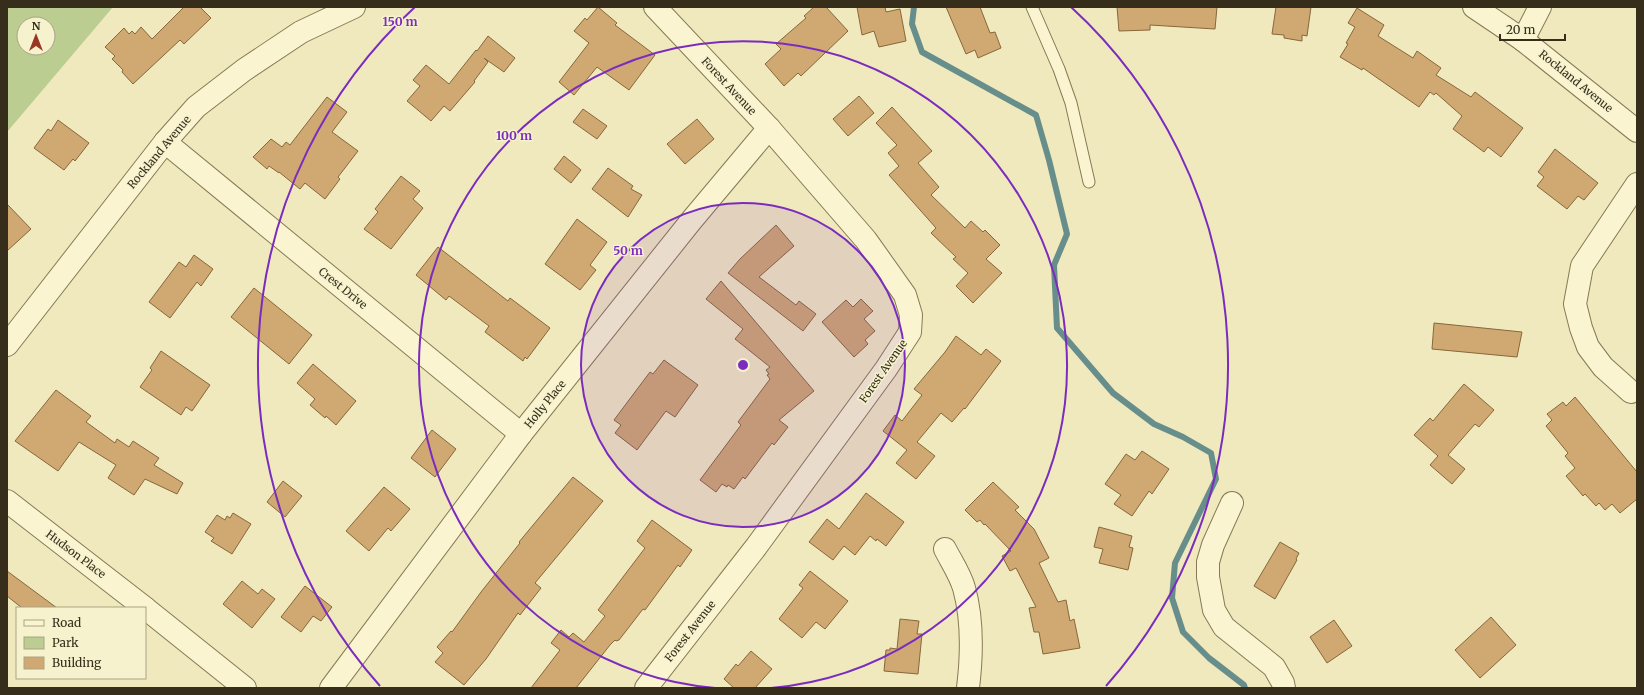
<svg xmlns="http://www.w3.org/2000/svg" width="1644" height="695" font-family="Merriweather,serif">
<rect width="100%" height="100%" fill="#efe9bd"/>
<path fill="#bccd91" fill-rule="evenodd" d="M7 7H113L7 132ZM24 24H48V48H24Z"/>
<g fill="none" stroke-linecap="round" stroke-linejoin="round">
<polyline stroke="#688e8b" stroke-width="6" points="914,7 912,24 922,52 1036,115 1049,160 1067,234 1054,265 1057,328 1113,393 1154,424 1183,437 1211,453 1216,479 1175,563 1172,598 1183,632 1209,658 1244,685 1245,688"/>
</g>
<g fill="#cfa971" stroke="#87673b">
<polygon points="184,7 200,7 211,18 184,44 180,40 133,84 122,72 123,70 112,59 115,56 105,47 124,28 129,34 132,31 135,34 141,27 152,39"/>
<polygon points="598,7 617,23 615,25 655,55 629,90 597,67 574,95 559,82 589,43 574,31 585,18 587,20"/>
<polygon points="814,7 826,7 848,31 801,76 798,73 784,86 765,64 781,49 776,44 806,18 804,16"/>
<polygon points="857,7 885,7 886,12 900,9 906,41 879,47 874,31 862,35"/>
<polygon points="946,7 980,7 990,33 995,32 1001,48 978,58 975,50 966,54"/>
<polygon points="1117,7 1217,7 1215,29 1150,25 1150,30 1119,31"/>
<polygon points="1276,7 1311,7 1307,36 1302,35 1302,41 1284,38 1284,35 1272,34"/>
<polygon points="1357,8 1384,25 1378,36 1413,58 1417,51 1441,68 1436,75 1471,97 1475,92 1523,128 1501,157 1488,147 1484,152 1453,129 1462,116 1436,93 1434,95 1430,92 1419,107 1363,68 1362,70 1340,57 1348,44 1346,43 1355,27 1348,23"/>
<polygon points="488,36 515,58 504,72 484,58 488,62 474,81 475,82 450,111 444,106 431,121 407,101 420,86 413,80 426,65 449,84 476,50 477,51"/>
<polygon points="859,96 874,113 848,136 833,119"/>
<polygon points="327,97 347,112 332,132 358,151 338,177 340,179 325,199 305,183 300,189 279,172 279,173 269,166 267,169 253,157 271,139 282,147 286,142 290,145"/>
<polygon points="892,107 932,151 918,163 939,187 931,195 965,228 971,221 983,232 985,230 1000,245 986,259 1002,273 973,303 956,286 968,273 953,259 956,257 931,233 936,228 889,175 899,166 888,153 897,145 876,123"/>
<polygon points="583,109 607,126 597,139 573,122"/>
<polygon points="697,119 714,139 685,164 667,144"/>
<polygon points="58,120 89,143 75,161 73,159 64,170 34,148 48,129 51,131"/>
<polygon points="1555,149 1598,183 1584,200 1578,196 1567,209 1537,186 1544,177 1538,172"/>
<polygon points="564,156 581,170 571,183 554,169"/>
<polygon points="608,168 633,186 631,189 642,195 628,217 592,189"/>
<polygon points="401,176 420,191 413,199 423,208 391,249 364,229 378,212 375,209"/>
<polygon points="7,204 31,229 7,251"/>
<polygon points="577,219 607,242 590,265 596,270 580,290 545,264"/>
<polygon points="776,225 794,246 759,277 796,305 799,301 816,314 803,331 728,273 740,259"/>
<polygon points="438,247 508,301 510,298 550,328 527,359 525,357 523,361 485,332 489,326 449,296 446,300 416,275"/>
<polygon points="194,255 213,269 201,286 197,282 170,318 149,302 179,262 186,267"/>
<polygon points="721,281 814,391 779,420 788,427 774,445 772,443 745,479 743,477 734,489 728,485 727,487 722,484 716,492 700,480 741,425 738,422 770,379 767,375 769,374 766,370 770,367 735,339 743,329 706,299"/>
<polygon points="254,288 312,335 289,364 231,317"/>
<polygon points="861,299 873,311 864,319 875,331 865,340 868,344 854,357 822,322 846,300 853,307"/>
<polygon points="1434,323 1522,332 1517,357 1432,349"/>
<polygon points="956,336 981,355 986,349 1001,361 965,409 964,408 952,422 941,413 917,442 935,456 916,479 896,463 907,450 883,431 895,415 902,421 922,395 914,389 945,352"/>
<polygon points="161,351 210,385 192,411 186,407 181,415 140,387 152,370 150,368"/>
<polygon points="664,360 698,385 675,417 666,411 637,450 615,433 621,425 614,420 650,372 653,374"/>
<polygon points="313,364 356,401 336,425 326,416 325,418 310,405 315,399 297,383"/>
<polygon points="1464,384 1494,410 1479,427 1475,424 1448,455 1465,469 1452,484 1430,465 1438,456 1414,435 1430,418 1433,421"/>
<polygon points="56,390 91,416 86,422 115,443 117,439 129,447 133,441 159,458 154,465 183,483 177,494 145,479 134,495 108,478 116,465 79,442 58,471 15,441"/>
<polygon points="1575,397 1637,472 1637,499 1620,513 1612,504 1605,510 1599,503 1596,506 1585,494 1583,496 1566,476 1575,468 1565,456 1568,453 1546,426 1552,420 1547,414 1563,402 1566,406"/>
<polygon points="432,430 456,449 435,477 411,458"/>
<polygon points="1142,451 1169,469 1152,494 1149,491 1132,516 1114,504 1121,495 1105,484 1126,454 1135,460"/>
<polygon points="573,477 603,501 535,583 541,588 520,615 518,613 486,659 464,685 435,662 443,653 437,647 451,631 452,632 481,592 520,543 519,542"/>
<polygon points="283,481 302,496 285,517 267,502"/>
<polygon points="993,482 1019,507 1015,510 1034,529 1049,558 1039,563 1058,602 1066,600 1070,621 1074,619 1080,648 1043,654 1039,632 1034,632 1029,608 1036,607 1016,568 1010,571 1002,556 1011,551 985,524 984,525 980,520 977,522 965,510"/>
<polygon points="384,487 410,509 391,531 388,528 369,551 346,531"/>
<polygon points="866,493 904,522 886,546 877,539 876,541 870,536 855,555 844,546 833,560 809,542 827,519 839,529"/>
<polygon points="233,513 251,524 232,554 211,541 214,538 205,532 217,515 225,520 227,516 230,518"/>
<polygon points="652,520 692,550 680,567 678,565 645,610 643,609 619,640 616,641 615,640 610,645 576,688 531,688 560,650 551,643 561,630 569,637 573,633 584,642 605,616 598,610 645,548 637,541"/>
<polygon points="1099,527 1132,536 1129,547 1133,548 1128,570 1099,563 1103,549 1094,547"/>
<polygon points="1280,542 1299,553 1296,559 1297,560 1275,599 1254,586"/>
<polygon points="7,571 57,608 22,608 7,596"/>
<polygon points="810,571 848,601 825,629 816,622 802,638 779,619 803,588 799,585"/>
<polygon points="242,581 258,594 262,589 275,599 252,628 223,604"/>
<polygon points="305,586 332,607 321,621 313,616 301,632 281,617"/>
<polygon points="1491,617 1516,645 1480,678 1455,650"/>
<polygon points="900,619 919,621 917,634 922,634 918,674 884,671 886,650 890,650 890,648 897,649"/>
<polygon points="1334,620 1352,646 1327,663 1310,637"/>
<polygon points="751,651 772,669 755,688 734,688 724,679 736,664 738,666"/>
</g>
<g fill="none" stroke-linecap="round" stroke-linejoin="round">
<g stroke="#887956" stroke-width="13">
<polyline id="service" points="1032,7 1059,69 1071,103 1089,182"/>
</g>
<g stroke="#887956" stroke-width="24">
<g id="minor">
<polyline points="1523,40 1540,7"/>
<polyline points="165,142 521,434"/>
<polyline points="1631,392 1603,367 1588,347 1581,328 1575,304 1582,266 1637,184"/>
<polyline points="7,501 145,608"/>
<polyline points="1232,503 1213,545 1208,562 1208,577 1214,610 1224,627 1274,667 1283,683 1284,688"/>
<path d="M945 549C951 561 960 574 964 588 973 620 972 655 968 688"/>
<polyline points="145,608 245,688"/>
<polyline points="331,688 521,434 691,221 769,128"/>
<polyline points="646,688 756,547 886,369 910,332 911,315 905,295 866,240 769,128 655,7"/>
</g>
</g>
<g stroke="#887956" stroke-width="24">
<g id="tertiary">
<polyline points="1474,7 1523,40 1637,131"/>
<polyline points="7,345 165,142 196,107 244,70 301,32 354,7"/>
</g>
</g>
<use href="#service" stroke="#faf5d0" stroke-width="11"/>
<use href="#minor" stroke="#faf5d0" stroke-width="22"/>
<use href="#tertiary" stroke="#faf5d0" stroke-width="22"/>
</g>
<circle cx="743" cy="365" r="162" fill="#7b2cbf" fill-opacity=".12"/>
<g fill="none" stroke="#7b2cbf" stroke-width="2">
<circle cx="743" cy="365" r="162"/>
<path d="M715 688A324 324 0 1 1 771 688"/>
<path d="M380 686A485 485 0 0 1 415 7M1071 7A485 485 0 0 1 1106 686"/>
</g>
<g text-anchor="middle" stroke-width="3" stroke-linejoin="round" paint-order="stroke">
<g font-size="11" fill="#362d1b" stroke="#f6f2cd">
<text transform="translate(1576 81) rotate(39)" y="4">Rockland Avenue</text>
<text transform="translate(729 86) rotate(47)" y="4">Forest Avenue</text>
<text transform="translate(159 152) rotate(-50)" y="4">Rockland Avenue</text>
<text transform="translate(343 288) rotate(39)" y="4">Crest Drive</text>
<text transform="translate(883 371) rotate(-55)" y="4">Forest Avenue</text>
<text transform="translate(545 404) rotate(-51)" y="4">Holly Place</text>
<text transform="translate(76 554) rotate(37)" y="4">Hudson Place</text>
<text transform="translate(690 631) rotate(-52)" y="4">Forest Avenue</text>
</g>
</g>
<circle cx="743" cy="365" r="6" fill="#7b2cbf" stroke="#f6f2cd" stroke-width="2"/>
<g font-size="12" text-anchor="middle" font-weight="bold" fill="#7b2cbf" stroke="#f6f2cd" stroke-width="3" stroke-linejoin="round" paint-order="stroke">
<text x="400" y="26">150 m</text>
<text x="514" y="140">100 m</text>
<text x="628" y="255">50 m</text>
</g>
<rect width="1644" height="695" fill="none" stroke="#362d1b" stroke-width="16"/>
<rect x="16" y="607" width="130" height="72" fill="#f6f2cd" stroke="#a9a386"/>
<rect x="24" y="620" width="20" height="6" fill="#faf5d0" stroke="#a9a386"/>
<text x="52" y="627" font-size="12" fill="#362d1b">Road</text>
<rect x="24" y="637" width="20" height="12" fill="#bccd91" stroke="#a9a386"/>
<text x="52" y="647" font-size="12" fill="#362d1b">Park</text>
<rect x="24" y="657" width="20" height="12" fill="#cfa971" stroke="#a9a386"/>
<text x="52" y="667" font-size="12" fill="#362d1b">Building</text>
<g transform="translate(36 36)"><circle r="19" fill="#f6f2cd" stroke="#a9a386"/>
<path d="M0-3L7 15L0 10L-7 15Z" fill="#993724"/>
<text y="-6" font-size="11" font-weight="bold" text-anchor="middle" fill="#362d1b">N</text>
</g>
<path d="M1500 34v6h65v-6" fill="none" stroke="#362d1b" stroke-width="2"/>
<text x="1506" y="34" font-size="12" fill="#362d1b" stroke="#f6f2cd" stroke-width="3" paint-order="stroke">20 m</text>
</svg>
